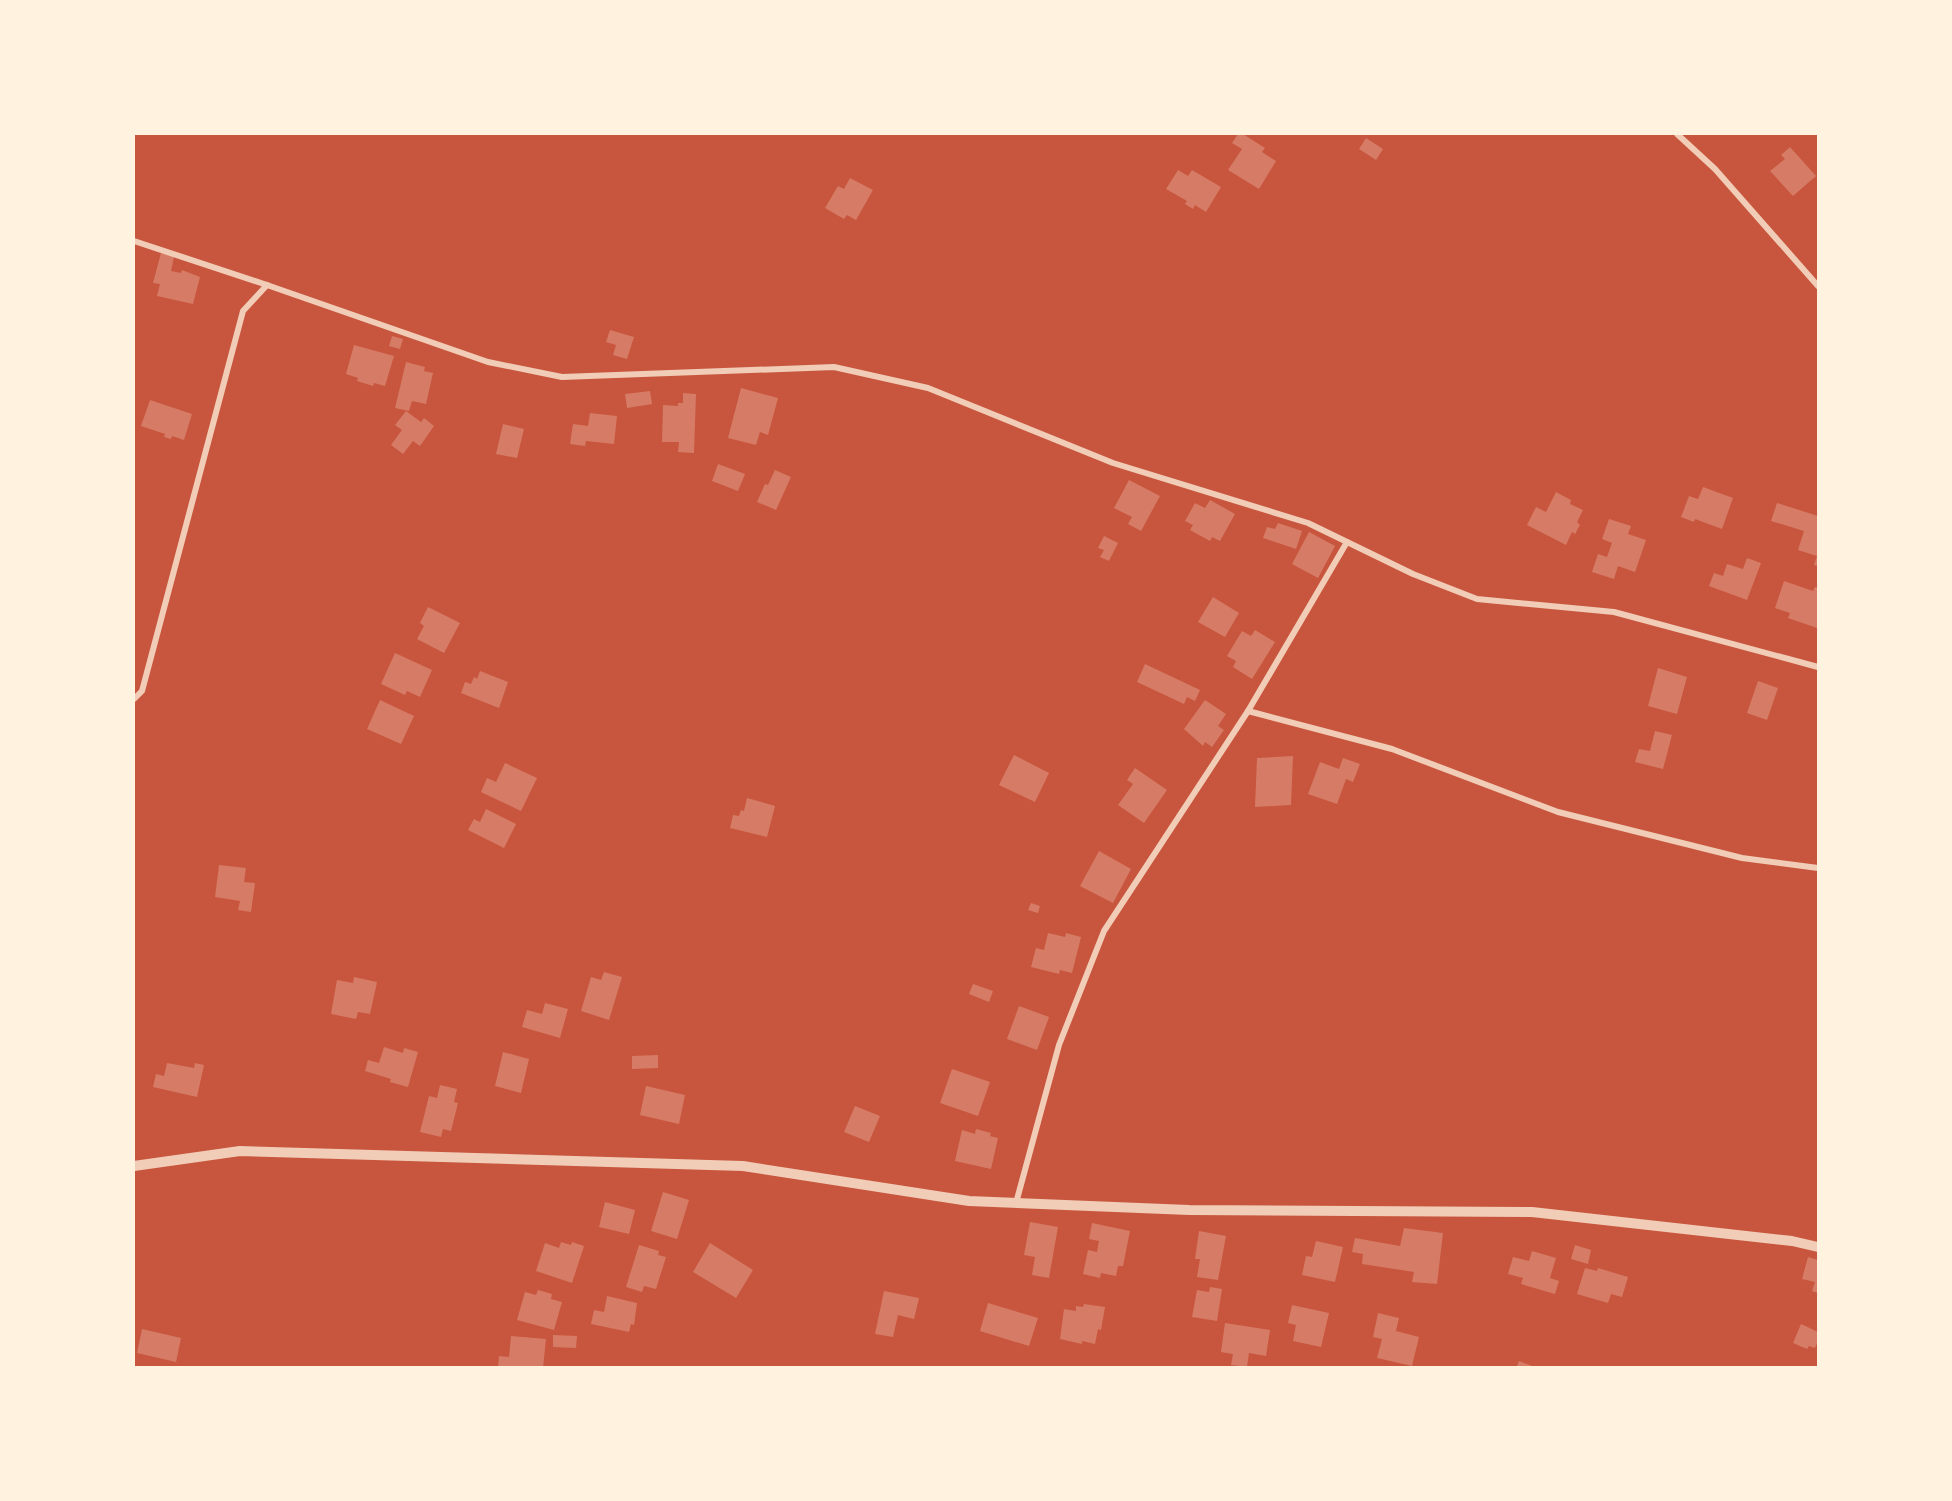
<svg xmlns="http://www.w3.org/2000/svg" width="1952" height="1501" font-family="'Space Grotesk',sans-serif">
<rect width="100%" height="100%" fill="#c8553d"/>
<g fill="#d67c66">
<polygon points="1238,134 1243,134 1265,148 1262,152 1276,161 1259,189 1228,170 1242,149 1232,143"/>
<polygon points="1366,138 1383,149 1376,160 1359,149"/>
<polygon points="1790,147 1816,176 1793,196 1770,171 1785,159 1781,155"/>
<polygon points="1178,170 1188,176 1192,170 1221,187 1206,212 1195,205 1193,209 1185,204 1187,201 1166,189"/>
<polygon points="850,178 873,190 856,220 847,215 844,219 825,208 838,186 844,189"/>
<polygon points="161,253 174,257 171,271 181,273 182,270 200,277 193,304 157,296 160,284 153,283"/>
<polygon points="610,330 634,337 627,359 613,355 616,345 606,342"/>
<polygon points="392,336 403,339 400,349 389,346"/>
<polygon points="354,345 394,356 385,386 374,383 373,386 357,381 358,378 346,374"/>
<polygon points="406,362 425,367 424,371 433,373 426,404 412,401 409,411 395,408"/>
<polygon points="741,388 778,398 768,435 760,432 756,445 728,438"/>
<polygon points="650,391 652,404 627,408 625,394"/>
<polygon points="683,393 696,394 694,453 678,452 679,442 662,442 663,405 678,406 678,403 683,403"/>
<polygon points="150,400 192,414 184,440 172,436 171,439 164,437 165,434 141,426"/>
<polygon points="406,411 421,422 424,418 434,426 420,446 413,441 403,454 391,445 402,430 395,425"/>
<polygon points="590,413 617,416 614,444 586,441 585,446 570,444 573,424 588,426"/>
<polygon points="503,424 524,429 517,458 496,454"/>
<polygon points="718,464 745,474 738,491 712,481"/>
<polygon points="775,470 791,477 776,510 757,502 765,484 768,485"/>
<polygon points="1129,480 1160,496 1141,531 1128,524 1132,517 1114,508"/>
<polygon points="1703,487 1733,498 1722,529 1695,519 1694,522 1681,517 1689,496 1698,499"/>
<polygon points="1556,492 1571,500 1570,504 1583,510 1577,522 1580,525 1575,534 1572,532 1566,545 1527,525 1536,507 1546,512"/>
<polygon points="1210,500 1235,514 1220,541 1212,537 1210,541 1190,530 1193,525 1185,521 1195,503 1205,508"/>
<polygon points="1777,503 1818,516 1818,566 1814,565 1817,556 1798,550 1804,531 1771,521"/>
<polygon points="1609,519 1631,526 1628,534 1646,540 1635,572 1618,566 1614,579 1592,572 1598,554 1607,557 1612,543 1602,539"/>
<polygon points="1278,523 1302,531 1296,549 1263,538 1267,527 1275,529"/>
<polygon points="1309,532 1335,546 1318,578 1292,564"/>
<polygon points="1104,536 1118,543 1109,561 1100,557 1104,550 1098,548"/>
<polygon points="1747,558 1761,563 1747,600 1709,586 1714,573 1723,576 1727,564 1743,569"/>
<polygon points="1784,581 1813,591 1815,587 1818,588 1818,623 1817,628 1788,618 1790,613 1775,608"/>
<polygon points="1213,597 1239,613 1225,637 1198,622"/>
<polygon points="428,607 460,623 444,653 417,639 424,626 420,623"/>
<polygon points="1255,630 1275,642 1252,679 1233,667 1236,661 1227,656 1242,631 1251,636"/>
<polygon points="395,653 432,670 420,697 407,691 405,695 381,684"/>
<polygon points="1145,664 1200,690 1195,701 1187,697 1184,704 1137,682"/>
<polygon points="1658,668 1687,677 1677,714 1648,706"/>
<polygon points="480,671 508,682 499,708 461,693 465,682 471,684 474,677 477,679"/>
<polygon points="1758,681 1778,688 1767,720 1747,713"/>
<polygon points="380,700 414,716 401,744 367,729"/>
<polygon points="1205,700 1226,714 1218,726 1224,730 1212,747 1205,742 1203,746 1184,729"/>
<polygon points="1655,731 1672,735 1663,769 1635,762 1639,749 1650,751"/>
<polygon points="1014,755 1049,773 1035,802 999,785"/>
<polygon points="1293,756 1291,805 1255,807 1257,758"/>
<polygon points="1343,758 1360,764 1353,782 1346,779 1337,804 1308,794 1320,762 1339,769"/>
<polygon points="505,763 537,778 521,811 481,792 487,778 496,782"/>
<polygon points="1135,768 1167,790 1144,823 1118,805 1133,784 1127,780"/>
<polygon points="747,798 775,806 767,837 730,828 733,815 739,816 741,810 744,811"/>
<polygon points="486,809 516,824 504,848 468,830 474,819 480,822"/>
<polygon points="1099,851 1131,869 1113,903 1080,886"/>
<polygon points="219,865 246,868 244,882 255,883 251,912 238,910 240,901 215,897"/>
<polygon points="1031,903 1040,906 1038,913 1028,910"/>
<polygon points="1048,933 1065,937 1066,933 1081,937 1072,973 1060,970 1059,974 1031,967 1036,948 1044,950"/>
<polygon points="604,972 622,977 609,1020 581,1011 591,977 601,980"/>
<polygon points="354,977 377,982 370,1014 358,1012 356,1019 331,1014 337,980 353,983"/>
<polygon points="973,984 993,991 989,1002 969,994"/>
<polygon points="545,1003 568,1009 560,1038 522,1027 527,1010 542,1014"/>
<polygon points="1019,1006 1049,1017 1037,1050 1007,1039"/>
<polygon points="384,1047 403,1053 404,1048 418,1052 408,1087 390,1082 391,1079 365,1071 368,1060 379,1063"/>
<polygon points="503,1052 529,1059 521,1093 495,1086"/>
<polygon points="658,1055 658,1068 632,1069 632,1056"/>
<polygon points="167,1063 194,1068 195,1063 204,1065 197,1097 153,1087 156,1074 164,1076"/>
<polygon points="952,1069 990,1082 978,1116 940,1103"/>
<polygon points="440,1085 457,1089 454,1102 458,1103 451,1131 443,1129 441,1137 420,1132 429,1096 437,1098"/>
<polygon points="646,1086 685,1095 679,1124 640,1115"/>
<polygon points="855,1106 880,1116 869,1142 844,1132"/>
<polygon points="976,1129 991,1133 990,1136 998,1138 991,1169 955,1161 962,1130 975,1134"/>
<polygon points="663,1192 689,1200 677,1239 651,1231"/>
<polygon points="605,1202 635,1210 629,1234 599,1227"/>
<polygon points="1030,1222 1058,1227 1049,1278 1032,1275 1035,1257 1024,1255"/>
<polygon points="1092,1223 1130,1231 1123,1266 1118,1266 1116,1276 1101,1273 1100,1278 1083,1274 1088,1250 1097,1252 1099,1241 1089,1239"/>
<polygon points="1404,1228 1443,1233 1437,1284 1412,1282 1414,1272 1362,1264 1363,1254 1352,1252 1355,1238 1400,1246"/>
<polygon points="1199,1231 1226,1236 1218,1280 1197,1277 1200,1259 1195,1259"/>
<polygon points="1316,1241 1343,1247 1335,1282 1302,1275 1306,1256 1312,1257"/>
<polygon points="561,1242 571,1245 572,1242 584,1246 572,1283 536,1271 545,1243 559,1248"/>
<polygon points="710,1243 753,1270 736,1298 693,1272"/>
<polygon points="639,1245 659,1251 658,1255 666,1257 656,1289 644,1286 642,1292 626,1287"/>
<polygon points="1575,1245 1591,1250 1588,1264 1571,1259"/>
<polygon points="1532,1251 1556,1258 1550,1278 1559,1281 1555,1294 1521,1284 1523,1278 1508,1274 1513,1257 1529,1261"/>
<polygon points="1808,1257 1818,1260 1818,1293 1812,1291 1815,1282 1802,1279"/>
<polygon points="1585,1268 1597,1271 1598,1268 1628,1277 1622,1297 1611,1294 1608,1303 1577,1294"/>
<polygon points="1210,1287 1222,1289 1217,1321 1192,1317 1197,1290 1209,1292"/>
<polygon points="538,1290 552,1294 551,1299 562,1302 554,1330 517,1320 525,1292 536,1295"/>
<polygon points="884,1291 919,1298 914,1319 898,1315 893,1337 875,1334"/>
<polygon points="607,1296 637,1303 634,1325 631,1324 629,1332 591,1324 594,1310 604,1312"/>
<polygon points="988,1303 1038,1318 1029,1346 980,1331"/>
<polygon points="1084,1304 1105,1307 1101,1330 1098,1329 1095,1344 1082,1341 1082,1344 1060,1339 1064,1309 1076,1311 1076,1306 1083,1307"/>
<polygon points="1292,1305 1329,1313 1321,1347 1293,1341 1296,1325 1288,1323"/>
<polygon points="1378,1313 1399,1318 1396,1331 1419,1337 1412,1366 1377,1358 1382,1339 1373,1337"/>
<polygon points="1225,1323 1270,1330 1266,1356 1249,1353 1247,1367 1231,1365 1233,1354 1221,1352"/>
<polygon points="1801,1324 1818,1332 1818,1341 1815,1348 1809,1346 1807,1349 1793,1343"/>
<polygon points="142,1329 181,1338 176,1362 137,1353"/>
<polygon points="553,1335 577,1336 576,1348 553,1347"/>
<polygon points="511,1336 546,1339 543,1368 498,1368 499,1356 509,1357"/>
<polygon points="1519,1361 1535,1367 1535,1368 1516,1368"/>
</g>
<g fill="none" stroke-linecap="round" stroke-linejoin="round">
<g stroke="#f1ccb7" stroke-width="6">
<polyline points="1677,134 1715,169 1818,286"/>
<polyline points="134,241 267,285 488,362 562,377 834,367 928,388 1113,463 1308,523 1413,574 1477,599 1614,612 1818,667"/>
<polyline points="134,699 142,691 243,311 267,285"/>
<polyline points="1248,711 1392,749 1558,812 1742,858 1818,868"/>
<polyline points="1016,1203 1059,1045 1104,931 1248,711 1347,542"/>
</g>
<polyline stroke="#f1ccb7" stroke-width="10" points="134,1166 240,1151 743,1166 969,1201 1189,1210 1532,1212 1792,1241 1818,1247"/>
</g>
<rect width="1952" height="1501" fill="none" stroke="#fff3e0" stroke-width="270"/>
</svg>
